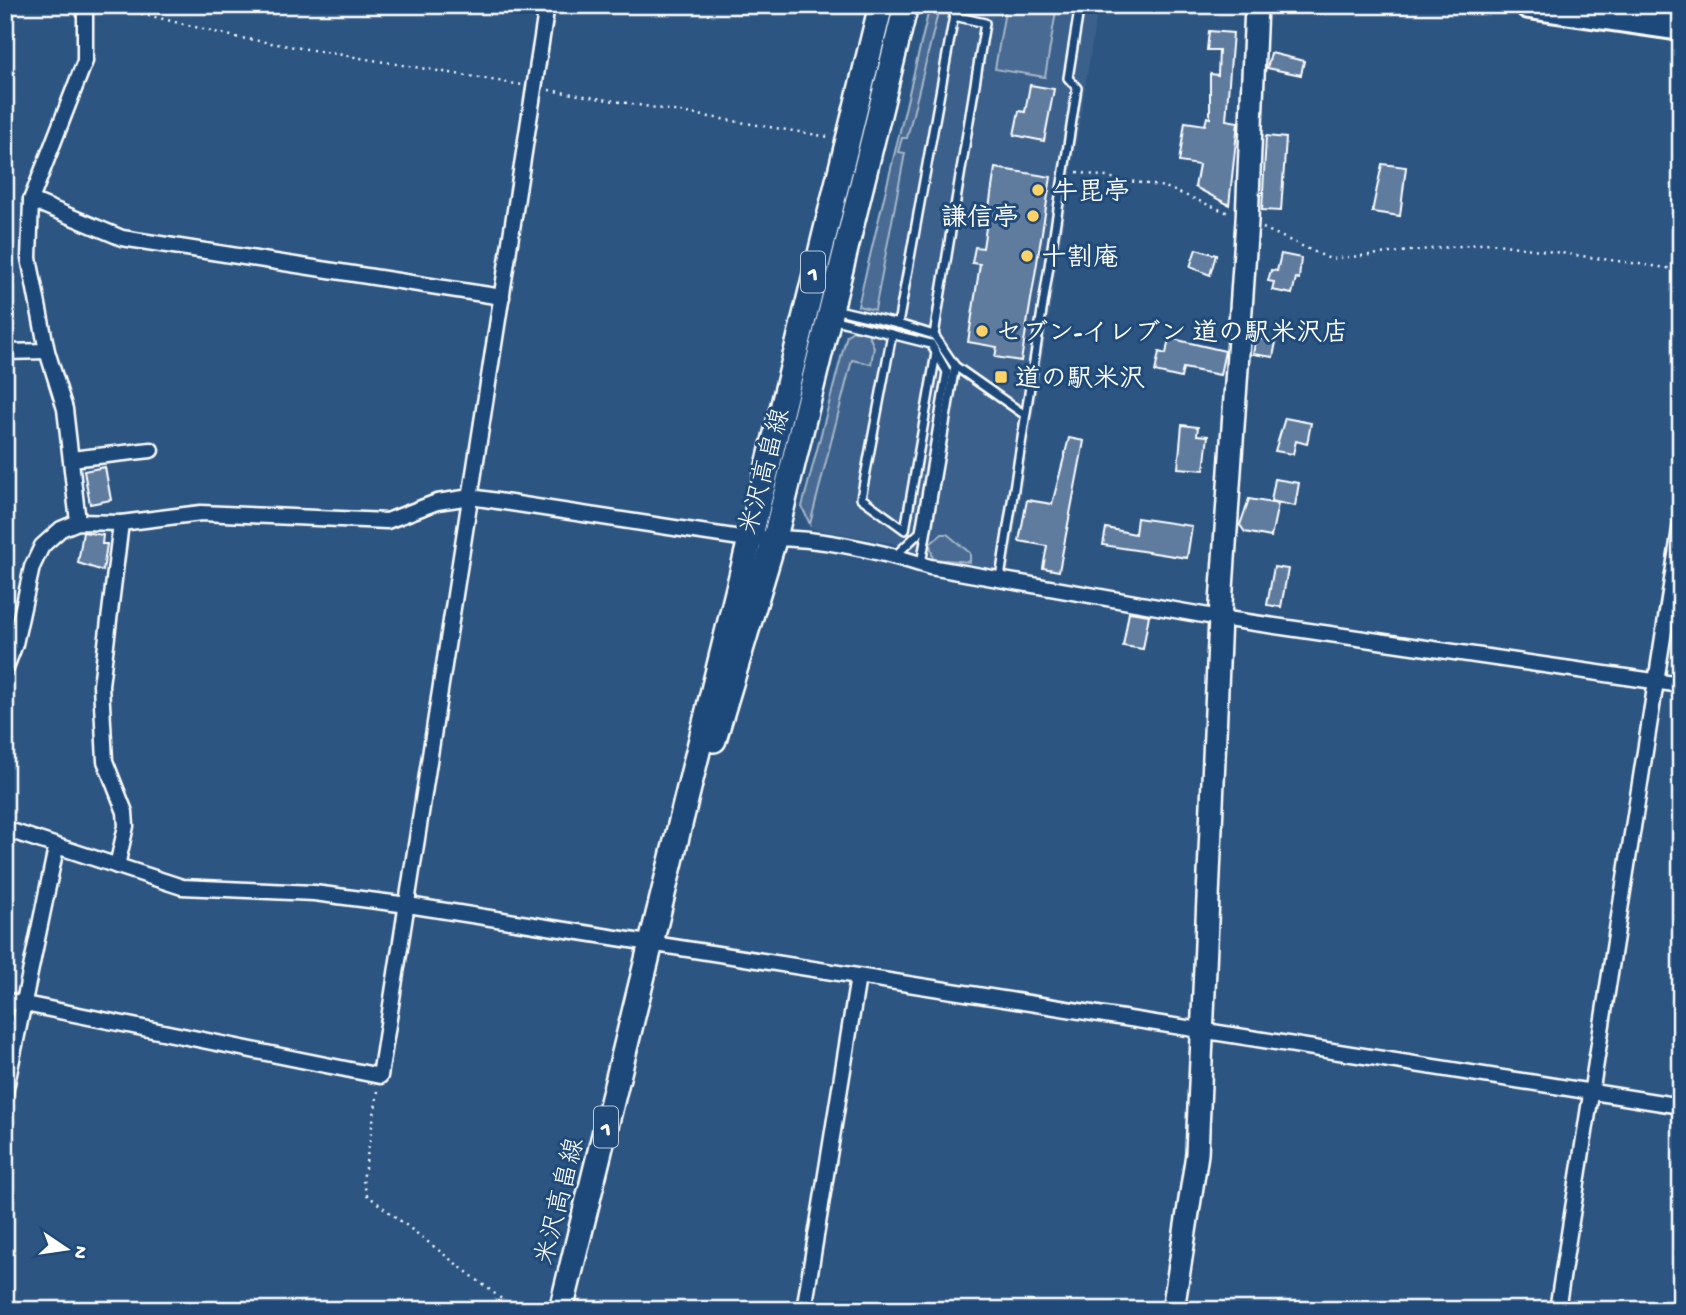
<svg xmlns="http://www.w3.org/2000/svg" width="1686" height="1315" font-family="'Gochi Hand','Klee One',sans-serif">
<rect width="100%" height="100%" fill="#2c5582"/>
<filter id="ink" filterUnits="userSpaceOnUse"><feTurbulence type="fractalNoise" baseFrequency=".0143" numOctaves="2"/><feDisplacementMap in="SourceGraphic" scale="14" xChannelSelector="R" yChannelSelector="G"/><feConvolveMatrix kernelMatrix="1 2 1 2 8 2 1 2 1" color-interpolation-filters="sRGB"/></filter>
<g filter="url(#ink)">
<polygon fill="#3b618b" points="928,5 1098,5 1009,571 931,560 892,543 809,528 801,507 845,334 851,330"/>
<g fill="#486b92" stroke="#a4b5c8" stroke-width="2">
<polygon points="940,5 907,138 902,138 898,152 905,153 875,310 858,306 930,6"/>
<polygon points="1006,5 1057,5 1045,77 995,69"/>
<polygon points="853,331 868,333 874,347 871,364 852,360 810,524 802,507 847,335"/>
<polygon points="942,534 947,534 970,553 970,562 933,559 930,544"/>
</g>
<g fill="#5e7c9f" stroke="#fff" stroke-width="2">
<polygon points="1209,31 1233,33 1226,120 1238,122 1229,205 1195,187 1199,165 1179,162 1185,122 1205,125 1207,117 1210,118 1210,74 1218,75 1219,50 1207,50"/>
<polygon points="1271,53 1304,61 1301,75 1267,68"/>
<polygon points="1030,85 1054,89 1044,141 1014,135 1019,111 1025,112"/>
<polygon points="1266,136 1286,138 1281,211 1262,210"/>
<polygon points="1382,164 1406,167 1400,216 1372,212"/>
<polygon points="995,168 1051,177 1021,361 995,357 997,347 968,342 980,264 972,263 975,247 983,248"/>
<polygon points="1196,249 1216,255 1210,275 1190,267"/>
<polygon points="1281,254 1301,258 1299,279 1296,278 1292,294 1272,290 1274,282 1268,281 1271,270 1277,271"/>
<polygon points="1169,338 1225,351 1220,375 1183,368 1181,378 1155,372 1159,352 1166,354"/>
<polygon points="1256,338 1276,342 1273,357 1253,354"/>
<polygon points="1285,418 1311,423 1307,444 1296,441 1293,454 1275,451"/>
<polygon points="1182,425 1198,427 1197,435 1208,436 1204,470 1178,468"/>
<polygon points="1069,438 1084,441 1059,571 1043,568 1047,546 1019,541 1027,500 1052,504"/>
<polygon points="105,467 111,500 90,504 84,471"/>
<polygon points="1275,479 1299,483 1295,506 1271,501"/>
<polygon points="1249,499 1278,504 1271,537 1245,532 1240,525"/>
<polygon points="1137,518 1192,526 1187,558 1103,545 1106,528 1135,534"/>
<polygon points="83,532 103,535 102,544 107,544 103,571 78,563"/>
<polygon points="1274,567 1288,569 1281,607 1267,605"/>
<polygon points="1129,612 1149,615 1143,649 1123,646"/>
</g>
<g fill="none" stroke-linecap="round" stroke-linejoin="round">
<g stroke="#fff" stroke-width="12">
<g id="lane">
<polyline points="834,309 898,324 954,16 985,23 934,335"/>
<polyline points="831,319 931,344 947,372 920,532 895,556"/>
<polyline points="898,324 934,335 955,366 921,564"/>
<polyline points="892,334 861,498 905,530 936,353"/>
<polyline points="955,366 1025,415"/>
<polyline points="1000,578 1077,88 1068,78 1079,10"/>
</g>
</g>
<g stroke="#fff" stroke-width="19">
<g id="street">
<polyline points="31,200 122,238 502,297"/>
<polyline points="5,352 47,351"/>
<polyline points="71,459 151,450"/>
<polyline points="78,522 65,409 47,351 29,258 31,200 85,61 85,5"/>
<path d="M5 670 15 644 32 567 42 546 61 529 78 522 121 523 201 513 387 521 437 502 471 497 747 539C807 534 873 549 930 567L1220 618 1681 685"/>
<polyline points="5,829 182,887 314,893 408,905 1681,1106"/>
<polyline points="117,866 126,826 125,812 105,761 101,685 121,523"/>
<polyline points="5,1000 380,1076 547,5"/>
<polyline points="5,1093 56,848"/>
<polyline points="804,1310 858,977"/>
<polyline points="1557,1310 1681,523"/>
</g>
</g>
<g stroke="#fff" stroke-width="26">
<polyline id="secondary" points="1173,1310 1197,1154 1220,618 1247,221 1256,5"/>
</g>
<g stroke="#fff" stroke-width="28">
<g id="primary">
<polyline points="714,740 775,537 906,5"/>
<polyline points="561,1310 881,5"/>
</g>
</g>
<g stroke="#fff" stroke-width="32">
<g id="highway">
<polyline points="1529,5 1681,27"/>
<polyline points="1670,5 1681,7"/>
</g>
</g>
<g stroke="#fff" stroke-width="2.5" stroke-dasharray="2 5" stroke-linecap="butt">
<polyline points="107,5 235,37 522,85"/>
<polyline points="549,90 829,137"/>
<polyline points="1077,172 1165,187 1231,214"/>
<polyline points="1263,228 1330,259 1490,243 1681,270"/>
<polyline points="378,1091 363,1180 367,1195 516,1310"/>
</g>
<use href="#lane" stroke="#1f4a7a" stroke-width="7"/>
<use href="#street" stroke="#1f4a7a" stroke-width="14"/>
<use href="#secondary" stroke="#1f4a7a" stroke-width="21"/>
<use href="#primary" stroke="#1f4a7a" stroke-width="23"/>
<use href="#highway" stroke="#1f4a7a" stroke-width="26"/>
</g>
</g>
<g fill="#ffd166" stroke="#1f4a7a" stroke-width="2.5">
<circle cx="1038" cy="190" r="7"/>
<circle cx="1033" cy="216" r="7"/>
<circle cx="1027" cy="256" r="7"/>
<circle cx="982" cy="331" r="7"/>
<rect x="994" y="370" width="14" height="14" rx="3.5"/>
</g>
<g text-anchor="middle" stroke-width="6" stroke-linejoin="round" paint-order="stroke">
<g fill="#1f4a7a" stroke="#bcc9d7" stroke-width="2">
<rect x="801" y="251.5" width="24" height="41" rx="5"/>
<rect x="594" y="1106.5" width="24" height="41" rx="5"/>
</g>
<g font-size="24" font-weight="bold" fill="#fff">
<text x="813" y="280">1</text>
<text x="606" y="1135">1</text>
</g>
<g font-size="26" font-weight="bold" fill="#fff" stroke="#1f4a7a" text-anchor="start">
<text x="1052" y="199">牛毘亭</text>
<text x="1019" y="225" text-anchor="end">謙信亭</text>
<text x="1041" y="265">十割庵</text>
<text x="996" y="340">セブン-イレブン 道の駅米沢店</text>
<text x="1015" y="386">道の駅米沢</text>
</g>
<g font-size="26" fill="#fff" stroke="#1f4a7a">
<text transform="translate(763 471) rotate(-75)" y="9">米沢高畠線</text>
<text transform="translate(558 1201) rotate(-76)" y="9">米沢高畠線</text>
</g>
</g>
<rect width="1686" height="1315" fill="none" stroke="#1f4a7a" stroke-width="28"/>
<rect x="14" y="14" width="1658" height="1287" fill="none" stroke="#fff" stroke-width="2.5" filter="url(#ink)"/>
<g transform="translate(66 1249) rotate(103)" stroke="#1f4a7a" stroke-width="5" paint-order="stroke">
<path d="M0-5L12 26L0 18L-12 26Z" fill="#ffffff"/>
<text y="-10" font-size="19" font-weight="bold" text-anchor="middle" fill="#ffffff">N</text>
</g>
</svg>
